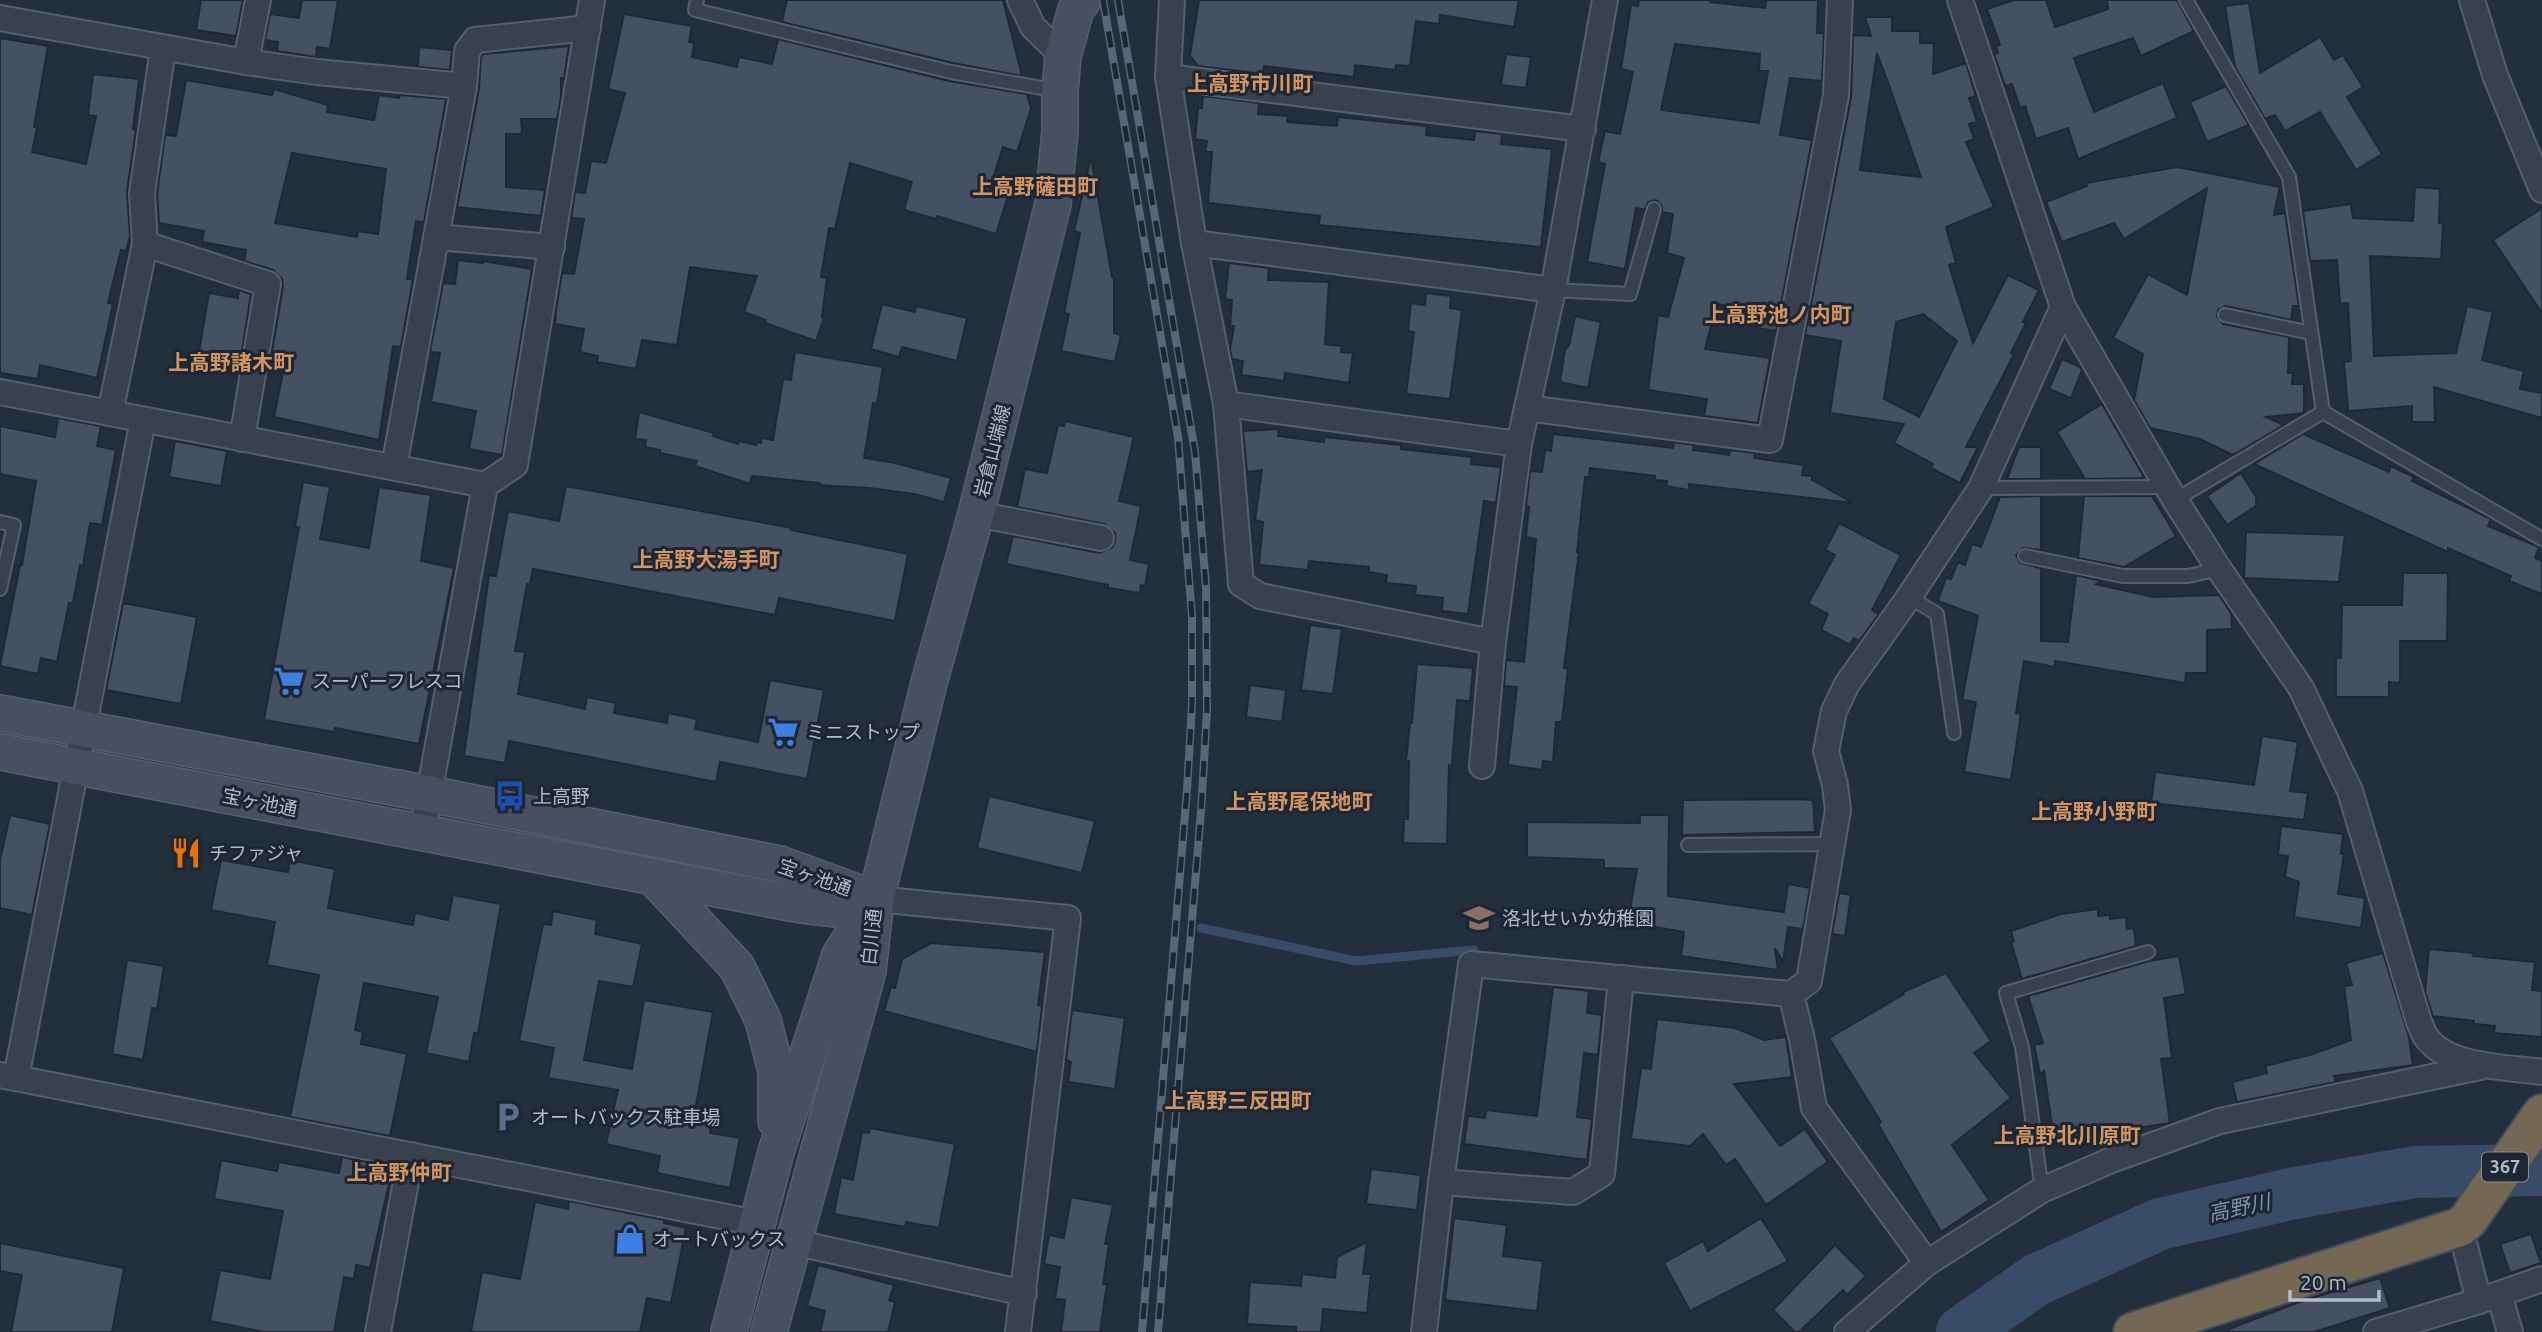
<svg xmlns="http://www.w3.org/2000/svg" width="2542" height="1332" font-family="Ubuntu,'Noto Sans JP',sans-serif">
<rect width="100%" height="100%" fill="#242f3e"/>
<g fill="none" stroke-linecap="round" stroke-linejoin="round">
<polyline stroke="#394c67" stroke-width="9" points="1201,928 1356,961 1474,950"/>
<polyline stroke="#394c67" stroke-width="52" points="1962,1332 2036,1280 2160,1224 2290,1194 2415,1172 2542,1170"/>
</g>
<g fill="#455162" stroke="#1f2835" stroke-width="2" fill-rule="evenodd">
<polygon points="201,0 243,0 236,36 196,30"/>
<polygon points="302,0 338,0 330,49 317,47 316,57 277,51 278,42 265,40 270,14 299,18"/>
<polygon points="787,0 1003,0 1022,76 953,63 782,22"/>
<polygon points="1199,0 1519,0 1514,27 1440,15 1439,24 1416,21 1410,66 1396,65 1395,70 1355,65 1354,77 1264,66 1263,74 1198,66 1190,55"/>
<path d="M1639 0H1710V2L1765 8 1766 0H1818L1817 33H1824L1822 81 1790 78 1780 135 1812 140 1776 331 1757 328 1759 313 1717 304 1705 349 1770 358 1758 423 1704 416 1707 399 1648 390 1658 315 1668 317 1684 258 1667 253 1673 214 1662 212V206L1656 200 1648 202 1645 210 1636 208 1625 269 1587 262 1605 164 1598 162 1605 131 1620 134 1633 72 1621 69 1631 5 1638 6ZM1675 44 1760 54 1759 71H1768L1759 123 1661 110Z"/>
<polygon points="2014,0 2046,0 2055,27 2108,9 2107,0 2177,0 2194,31 2141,56 2133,38 2074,58 2094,112 2163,83 2177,118 2078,159 2068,128 2036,139 2025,106 2020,108 2012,84 2005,86 1994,54 1998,53 1996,46 2000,45 1987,9"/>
<polygon points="2249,3 2260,73 2320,37 2334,60 2343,55 2363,87 2347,97 2382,154 2356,170 2320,112 2285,131 2275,115 2265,119 2235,67 2225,6"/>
<polygon points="624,14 692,26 689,42 694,43 692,57 737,67 739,57 772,64 778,39 949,81 1027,94 1031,109 1017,152 1003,147 989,191 1008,196 996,234 937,216 936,219 904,210 912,182 850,163 835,229 829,228 821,277 827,278 822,317 824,318 816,341 765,323 766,320 744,312 757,276 690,267 677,345 642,340 636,369 597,362 598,356 580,352 584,329 555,324 556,310 562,273 574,274 584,219 571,218 575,192 585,193 591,161 606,163 625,93 608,89"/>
<path d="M1865 17H1892V31H1920V43H1934L1933 74 1966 63 1976 96 1969 98 1977 122 1969 124 1974 139 1966 142 1994 207 1946 227 1956 263 1949 265 1973 343 2008 275 2039 290 2023 322 2026 323 2011 353 2014 354 1966 447H1978L1960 483 1931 468 1933 464 1894 443 1904 424 1830 413 1841 341 1805 335 1851 98 1853 35 1871 36ZM1877 53 1889 85 1921 177 1860 170ZM1923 314 1957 341 1919 417 1884 399 1896 322Z"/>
<polygon points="0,38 48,46 34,127 37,128 32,152 86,164 96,116 88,115 93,74 139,79 133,129 136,130 127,191 130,236 126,251 121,250 108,303 113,304 97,378 40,365 38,379 0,373"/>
<polygon points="569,46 564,79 561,78 561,97 557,119 521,119 522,134 506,134 506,187 545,190 541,216 457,207 479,89 481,56 483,54"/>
<polygon points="419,47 452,50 450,70 418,67"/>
<polygon points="1506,54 1531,57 1526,88 1501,85"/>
<path d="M186 80 272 95 274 89 328 105 327 112 374 120 379 95 399 98 400 95 446 99 424 222 416 221 407 279H413L401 347 393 346 379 440 274 417 283 372 269 369 283 286 282 279 273 270 244 261 246 250 202 242 204 231 159 223 157 194 165 135 176 136ZM292 153 386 169 378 234 358 231 357 237 275 223Z"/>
<polygon points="2226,86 2249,125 2207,142 2190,102"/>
<polygon points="1203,96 1259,103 1258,114 1288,116 1287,122 1337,126 1338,117 1427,126 1426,135 1474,140 1475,131 1502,134 1501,144 1552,149 1541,247 1319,225 1320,216 1208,203 1212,152 1205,152 1207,141 1195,139 1198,108 1202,108"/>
<polygon points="1091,157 1112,277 1114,278 1114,333 1121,335 1115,362 1061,351 1069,314 1064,313 1080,233 1074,231"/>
<polygon points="2177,167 2280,187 2274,215 2285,213 2299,306 2293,306 2291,320 2226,306 2218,310 2217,317 2223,324 2289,337 2288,373 2293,373 2292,384 2304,384 2304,413 2266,417 2284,425 2233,455 2200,439 2150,428 2134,400 2143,354 2113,338 2148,274 2187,295 2207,188 2124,239 2114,223 2062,242 2046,202 2087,186 2086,183"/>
<polygon points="2415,187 2440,189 2439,223 2443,223 2441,259 2370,256 2374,356 2456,353 2467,306 2493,312 2482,360 2524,371 2520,389 2542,393 2542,418 2434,387 2435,422 2412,422 2412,406 2348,411 2344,362 2351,361 2348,303 2340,304 2337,260 2310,261 2303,211 2351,204 2353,218 2413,221"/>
<polygon points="2542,208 2542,313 2493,240"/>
<polygon points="458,260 483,263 483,261 532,269 502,455 469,449 476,411 431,402 440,353 430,352 443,283 455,284"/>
<polygon points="1229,263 1269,268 1268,280 1329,282 1325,344 1342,346 1341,352 1353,353 1349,383 1285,373 1284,381 1241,375 1243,361 1232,359 1230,349 1234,326 1230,326 1232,300 1225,299"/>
<polygon points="239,290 251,294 240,364 198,357 209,293 238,298"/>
<polygon points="1426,293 1451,296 1450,308 1462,310 1450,399 1406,394 1414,332 1408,331 1411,303 1425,305"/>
<polygon points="882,304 915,312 916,306 967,318 957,361 902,347 899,357 871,349"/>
<polygon points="1575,316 1601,322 1588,388 1560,382 1565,349 1569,346"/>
<polygon points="795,352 883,367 877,404 873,403 864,458 895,463 951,478 944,502 914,494 869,488 834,486 819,485 820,483 752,476 750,484 695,466 697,461 660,453 660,450 645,447 646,440 635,439 639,412 714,433 713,436 738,444 739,441 756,445 757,442 761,443 762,438 773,440 783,379 791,380"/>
<polygon points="2062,359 2080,367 2082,370 2071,398 2049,389"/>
<polygon points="2102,404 2144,477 2142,478 2085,479 2057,432"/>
<polygon points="58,418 101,426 97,446 116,450 102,525 90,523 83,566 80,565 73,603 69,603 57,662 41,658 38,674 0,666 20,565 22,565 36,481 0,474 0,426 55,437"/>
<polygon points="1065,421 1134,437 1119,501 1141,506 1130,560 1149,564 1145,586 1141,585 1140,593 1108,588 1108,585 1006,564 1013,536 1099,553 1112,548 1115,541 1115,533 1104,524 1017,507 1025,469 1047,473 1058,425 1064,426"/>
<polygon points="1279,429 1278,436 1324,442 1324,437 1401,445 1401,449 1472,457 1471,464 1501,467 1496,503 1484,501 1468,614 1442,611 1443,598 1415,595 1416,586 1386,583 1387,575 1369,572 1369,567 1309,561 1308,570 1259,565 1263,522 1255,520 1262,470 1247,472 1243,431"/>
<polygon points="1553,434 1673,448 1674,442 1694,445 1693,450 1729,455 1730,450 1755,453 1754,458 1804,465 1802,475 1812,476 1812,480 1853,503 1689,484 1689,490 1666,486 1667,481 1655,480 1655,476 1590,468 1589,477 1585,477 1577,552 1579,552 1564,668 1568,668 1562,722 1556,722 1553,762 1543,761 1542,770 1508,765 1517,687 1504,686 1506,660 1524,662 1536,539 1526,537 1529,507 1526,506 1530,471 1542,472 1545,450 1551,451"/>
<polygon points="2303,434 2389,472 2391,466 2414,477 2412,481 2491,519 2488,526 2539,547 2535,558 2542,561 2542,594 2509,581 2511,576 2448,548 2448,552 2254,464"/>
<polygon points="175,441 227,451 221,486 169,477"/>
<polygon points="2019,447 2041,447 2041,479 2007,479"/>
<polygon points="2241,473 2256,497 2256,506 2227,525 2207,496"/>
<polygon points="303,482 330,487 320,539 369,548 379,487 431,495 421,561 454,568 419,744 335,728 334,732 264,720 299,527 295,527"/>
<polygon points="566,486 792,528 791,530 908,554 895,621 779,598 775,615 533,569 530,585 527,584 515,651 525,652 518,694 585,709 587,697 616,703 614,713 667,723 668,713 697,719 695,729 758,742 770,680 824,690 807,779 720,762 716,782 509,741 505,763 464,756 489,575 496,576 508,511 559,521"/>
<polygon points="2041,496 2041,550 2023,548 2016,555 2020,563 2041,568 2041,641 2068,642 2076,575 2101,581 2096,584 2153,597 2219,595 2231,613 2232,629 2207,630 2207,673 2186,673 2185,683 2055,661 2055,667 2024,661 2016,713 2021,714 2011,780 1964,772 1976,702 1962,700 1978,616 1938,601 1946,578 1951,579 1958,562 1965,565 1972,544 1981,547 2000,497"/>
<polygon points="2084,496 2152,496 2176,536 2124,567 2078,558"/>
<polygon points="1839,523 1901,555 1872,610 1879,614 1859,641 1854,638 1850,645 1821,630 1828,614 1808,604 1835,555 1825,550"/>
<polygon points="2246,532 2345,535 2339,582 2244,578"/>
<polygon points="2403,573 2448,573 2447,641 2400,641 2400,683 2389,682 2389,697 2336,697 2336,658 2341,658 2342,605 2402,605"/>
<polygon points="123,603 197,617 181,704 106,690"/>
<polygon points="1310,625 1342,629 1333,694 1301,690"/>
<polygon points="1417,664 1473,668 1470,701 1457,700 1452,765 1449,765 1447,844 1403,843 1404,819 1408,819 1409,761 1406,761 1410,723 1412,723"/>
<polygon points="1250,685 1286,690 1282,722 1246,717"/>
<polygon points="2262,736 2298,742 2290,791 2308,793 2304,820 2151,803 2155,772 2254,785"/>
<polygon points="989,796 1095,821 1082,873 977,848"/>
<polygon points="1797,799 1813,800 1815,832 1682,835 1683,800"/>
<polygon points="10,815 50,824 32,915 0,908 0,860"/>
<polygon points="1640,815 1669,815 1668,896 1784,912 1788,884 1810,888 1803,929 1788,927 1783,962 1775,948 1778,970 1681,956 1684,932 1628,922 1637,869 1604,868 1604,860 1527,857 1527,822 1640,823"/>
<polygon points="2281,826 2343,834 2341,854 2344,854 2338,894 2365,898 2361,928 2294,917 2299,882 2285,877 2288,856 2278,855"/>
<polygon points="221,860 288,872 290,860 335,869 328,908 413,925 415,913 448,920 453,895 501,904 478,1033 474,1033 469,1062 426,1053 438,997 364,983 355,1030 363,1032 361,1044 407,1054 390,1136 290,1117 319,975 267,965 275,922 211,910"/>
<polygon points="1839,893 1851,895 1845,936 1832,934"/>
<polygon points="2098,909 2098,916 2110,915 2110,919 2126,917 2127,929 2134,928 2136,946 2022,979 2011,942 2014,941 2011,931 2061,914"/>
<polygon points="553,911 597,920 595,934 642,944 633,987 599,981 584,1060 632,1069 644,1000 713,1012 695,1111 712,1114 710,1133 740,1138 730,1188 657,1173 660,1156 606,1144 618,1090 548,1078 554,1048 519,1041 543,924 551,925"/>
<polygon points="931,943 1045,952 1038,1005 1042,1006 1037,1052 884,1011 891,987 895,988 902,959"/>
<polygon points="2429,949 2474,953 2473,956 2535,962 2532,990 2542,991 2542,1037 2494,1033 2495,1026 2474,1024 2474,1021 2433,1016 2425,992"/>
<polygon points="2383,953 2409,1037 2413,1065 2334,1076 2336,1082 2237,1102 2232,1082 2267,1073 2265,1066 2313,1054 2351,1040 2344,986 2352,985 2346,963"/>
<polygon points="2179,956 2186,994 2164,998 2172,1058 2161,1059 2170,1123 2124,1130 2124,1134 2055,1146 2044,1071 2040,1074 2034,1045 2043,1043 2028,996 2149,961"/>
<polygon points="127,960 164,966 157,1009 152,1008 143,1060 112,1054"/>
<polygon points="1946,973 1991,1041 1974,1053 2011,1098 1952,1145 1989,1200 1941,1232 1878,1124 1881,1122 1829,1038 1904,994 1903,992"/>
<polygon points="1553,987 1589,991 1587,1013 1602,1015 1598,1055 1584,1053 1577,1117 1592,1119 1587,1160 1464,1144 1468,1116 1485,1118 1486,1110 1537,1116"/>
<polygon points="1072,1010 1125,1018 1115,1089 1068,1082 1071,1062 1066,1060"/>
<polygon points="1657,1019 1735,1028 1764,1040 1786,1037 1792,1077 1734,1084 1780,1146 1805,1129 1828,1162 1766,1205 1735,1159 1726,1165 1703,1134 1690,1146 1631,1139 1641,1068 1651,1069"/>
<polygon points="870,1128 955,1144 939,1228 906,1222 905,1227 834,1214 841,1177 853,1180 862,1132 869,1133"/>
<polygon points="342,1157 384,1165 383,1173 391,1175 370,1268 356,1265 354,1279 344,1277 334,1332 264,1332 210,1321 220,1270 270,1279 283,1211 214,1199 221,1160 277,1171 279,1162 339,1173"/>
<polygon points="1371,1169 1421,1175 1417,1210 1366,1204"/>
<polygon points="1071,1197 1113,1205 1105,1244 1109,1244 1103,1284 1107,1284 1100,1332 1061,1332 1065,1300 1055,1299 1060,1267 1044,1264 1049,1235 1064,1238"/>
<polygon points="569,1201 664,1220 664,1223 686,1228 671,1303 647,1298 640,1332 471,1332 482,1272 520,1279 535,1202 568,1209"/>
<polygon points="1454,1218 1507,1225 1503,1256 1543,1261 1537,1311 1445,1300"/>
<polygon points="1761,1218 1788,1261 1690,1311 1664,1263 1703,1241 1708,1251"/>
<polygon points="2531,1234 2541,1263 2510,1273 2500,1244"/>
<polygon points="1367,1242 1363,1274 1371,1274 1367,1313 1323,1309 1321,1332 1296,1332 1296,1327 1247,1324 1250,1282 1301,1286 1302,1274 1335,1278 1337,1257"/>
<polygon points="0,1243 124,1268 112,1332 11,1332 22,1275 0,1271"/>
<polygon points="1835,1245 1866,1276 1847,1295 1843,1290 1799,1332 1795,1332 1773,1310"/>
<polygon points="818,1265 894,1285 889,1300 895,1302 888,1332 820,1332 825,1311 807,1306"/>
<polygon points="2380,1278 2390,1308 2314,1332 2229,1332 2229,1329 2305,1300"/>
</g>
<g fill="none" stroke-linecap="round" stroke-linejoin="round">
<g stroke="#565f6c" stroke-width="16">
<g id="lane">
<polyline points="697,0 695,10 951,72 1059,91"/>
<polyline points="2186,0 2289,177 2323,412 2542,539"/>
<polyline points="1553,290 1630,294 1654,209"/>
<polyline points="2225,315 2311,333"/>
<polyline points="1981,488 2167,487"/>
<polyline points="2175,500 2323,412"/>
<polyline points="0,522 14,525 0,589"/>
<polyline points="2025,556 2123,576 2188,576 2219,569"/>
<polyline points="1909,597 1937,614 1954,733"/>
<polyline points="1688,845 1833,844"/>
<polyline points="2042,1190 2022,1047 2006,993 2148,952"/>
</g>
</g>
<g stroke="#565f6c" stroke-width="28">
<g id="street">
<polyline points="1020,0 1033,27 1063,56"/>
<polyline points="1172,0 1168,77 1194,243 1226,404 1241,584 1260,596 1493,642"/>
<path d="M1960 0 2063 307 2175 500 2219 569 2301 688 2350 791 2419 1022C2421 1026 2423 1033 2426 1037 2448 1068 2507 1067 2542 1072"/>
<polyline points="2472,0 2495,75 2542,190"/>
<polyline points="0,18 246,62 317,72 464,86"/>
<polyline points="246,62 258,0"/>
<polyline points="1168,77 1583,129"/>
<polyline points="436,237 552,247"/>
<polyline points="1194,243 1553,290"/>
<polyline points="145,244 268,284 242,439"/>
<polyline points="0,392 485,485 515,465 592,0"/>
<polyline points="1226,404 1519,444"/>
<polyline points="1527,408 1770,440 1836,95 1840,0"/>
<polyline points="110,413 145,244 142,193 163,48"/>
<polyline points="394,467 464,86 467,51 475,40 588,28"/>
<polyline points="976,514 1101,538"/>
<polyline points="1482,766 1493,642 1519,444 1553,290 1605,0"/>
<polyline points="422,833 485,485"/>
<polyline points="876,899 1068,918 1018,1332"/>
<polyline points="1791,994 1802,1039 1814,1108 1927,1263 1847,1332"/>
<polyline points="0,1075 757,1223"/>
<polyline points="16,1078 143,420"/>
<polyline points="1441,1182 1573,1192 1602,1174 1621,978"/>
<polyline points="793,1242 1024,1293"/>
<polyline points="1927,1263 2042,1190 2114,1159 2220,1121 2480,1067"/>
<polyline points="2499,1294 2542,1279"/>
<polyline points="2479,1301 2499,1294 2510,1332"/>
<polyline points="378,1332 411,1155"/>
<polyline points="1424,1332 1441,1182 1471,964 1791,994 1809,981 1838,810 1835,785 1826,751 1834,711 1847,684 1909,597 1981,488 2063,307"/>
<polyline points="2376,1332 2479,1301 2460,1227"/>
</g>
</g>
<g stroke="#565f6c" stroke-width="38">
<g id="secondary">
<polyline points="0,713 429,794 780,864 876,899"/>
<polyline points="0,752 801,905 834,909 876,899"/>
<polyline points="653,877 737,967 763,1020 776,1071 776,1121"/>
<polyline points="729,1332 776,1152 840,955 872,905"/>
<polyline points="769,1332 868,971 876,899 929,683 976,514 1053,204 1060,131 1060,91 1063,56 1076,9 1083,0"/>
</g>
</g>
<g stroke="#434c59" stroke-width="42">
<polyline id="highway" points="2133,1332 2460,1227 2468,1220 2542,1114"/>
</g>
<use href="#lane" stroke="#38414e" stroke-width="12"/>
<use href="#street" stroke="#38414e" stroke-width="24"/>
<use href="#secondary" stroke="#465061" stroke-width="35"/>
<use href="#highway" stroke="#746855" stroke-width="38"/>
<g stroke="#5a6575" stroke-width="8">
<g id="rail">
<polyline points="1103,0 1178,437 1192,617 1192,704 1187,790 1142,1332"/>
<polyline points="1118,0 1195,452 1206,587 1207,711 1201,811 1158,1332"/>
</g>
</g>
<use href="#rail" stroke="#1d2633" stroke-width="5" stroke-dasharray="16" stroke-linecap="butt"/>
</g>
<defs>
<g id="supermarket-bare" transform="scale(2.415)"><path d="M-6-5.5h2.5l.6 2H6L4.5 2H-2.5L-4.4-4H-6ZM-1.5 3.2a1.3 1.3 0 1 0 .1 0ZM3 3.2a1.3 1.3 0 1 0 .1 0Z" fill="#3f7fe0" stroke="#1d2633" stroke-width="2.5" paint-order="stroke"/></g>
<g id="bus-bare" transform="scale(2.415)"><path d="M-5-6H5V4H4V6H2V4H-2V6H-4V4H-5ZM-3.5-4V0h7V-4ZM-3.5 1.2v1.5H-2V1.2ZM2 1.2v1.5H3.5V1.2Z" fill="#1a4fb4" stroke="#1d2633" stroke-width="2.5" paint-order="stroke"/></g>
<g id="restaurant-bare" transform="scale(2.415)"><path d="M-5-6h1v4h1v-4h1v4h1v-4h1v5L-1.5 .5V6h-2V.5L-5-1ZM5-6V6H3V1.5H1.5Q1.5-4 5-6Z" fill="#e8710a" stroke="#1d2633" stroke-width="2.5" paint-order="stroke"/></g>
<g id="school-bare" transform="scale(2.415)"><path d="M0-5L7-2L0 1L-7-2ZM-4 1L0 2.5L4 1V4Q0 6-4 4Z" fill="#8d6e63" stroke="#1d2633" stroke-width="2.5" paint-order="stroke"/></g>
<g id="parking-bare" transform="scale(2.415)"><path d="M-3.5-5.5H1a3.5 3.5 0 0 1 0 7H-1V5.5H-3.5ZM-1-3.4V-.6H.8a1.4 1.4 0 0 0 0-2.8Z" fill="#5c6f8a" stroke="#1d2633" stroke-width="2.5" paint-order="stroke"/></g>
<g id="shop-bare" transform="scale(2.415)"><path d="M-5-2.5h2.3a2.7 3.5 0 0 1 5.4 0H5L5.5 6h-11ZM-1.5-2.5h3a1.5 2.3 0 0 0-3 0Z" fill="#3f7fe0" stroke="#1d2633" stroke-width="2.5" paint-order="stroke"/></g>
</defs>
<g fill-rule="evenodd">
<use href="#supermarket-bare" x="289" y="681"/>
<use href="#supermarket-bare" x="783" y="732"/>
<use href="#bus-bare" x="510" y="796"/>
<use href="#restaurant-bare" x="186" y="853"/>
<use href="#school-bare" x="1479" y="918"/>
<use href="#parking-bare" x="508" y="1117"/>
<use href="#shop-bare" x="630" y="1239"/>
</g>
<g text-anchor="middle" stroke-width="6" stroke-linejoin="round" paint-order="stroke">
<rect fill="#1d2633" stroke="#878f9c" stroke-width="2" x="2482" y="1152.5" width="46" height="29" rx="5"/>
<g font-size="18" font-weight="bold" fill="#b4bcc9">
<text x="2505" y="1173">367</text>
</g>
<g font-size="19" fill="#b4bcc9" stroke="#1d2633">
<text transform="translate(992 451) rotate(-76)" y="7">岩倉山端線</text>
<text transform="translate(260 802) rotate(11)" y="7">宝ヶ池通</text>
<text transform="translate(815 877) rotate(19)" y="7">宝ヶ池通</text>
<text transform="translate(871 937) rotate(-84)" y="7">白川通</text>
</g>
<g font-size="19" fill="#b4bcc9" stroke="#1d2633" text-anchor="start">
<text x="312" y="688">スーパーフレスコ</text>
<text x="806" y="739">ミニストップ</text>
<text x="533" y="803">上高野</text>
<text x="209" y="860">チファジャ</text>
<text x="1502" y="925">洛北せいか幼稚園</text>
<text x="531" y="1124">オートバックス駐車場</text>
<text x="653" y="1246">オートバックス</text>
</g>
<g font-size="21" font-weight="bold" fill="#d59563" stroke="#1d2633">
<text x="1250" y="91">上高野市川町</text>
<text x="1035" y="194">上高野薩田町</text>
<text x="1778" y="322">上高野池ノ内町</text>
<text x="231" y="370">上高野諸木町</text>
<text x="706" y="567">上高野大湯手町</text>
<text x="1299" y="809">上高野尾保地町</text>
<text x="2094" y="819">上高野小野町</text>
<text x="1238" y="1108">上高野三反田町</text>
<text x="2067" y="1143">上高野北川原町</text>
<text x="399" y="1180">上高野仲町</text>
</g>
<g font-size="21" font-style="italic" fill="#7c92b1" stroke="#1d2633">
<text transform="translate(2239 1208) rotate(-12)" y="7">高野川</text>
</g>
</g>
<path d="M2290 1290v10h89v-10" fill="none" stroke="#b4bcc9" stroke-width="3.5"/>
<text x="2300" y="1290" font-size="21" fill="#b4bcc9" stroke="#1d2633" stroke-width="5" paint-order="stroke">20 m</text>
</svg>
